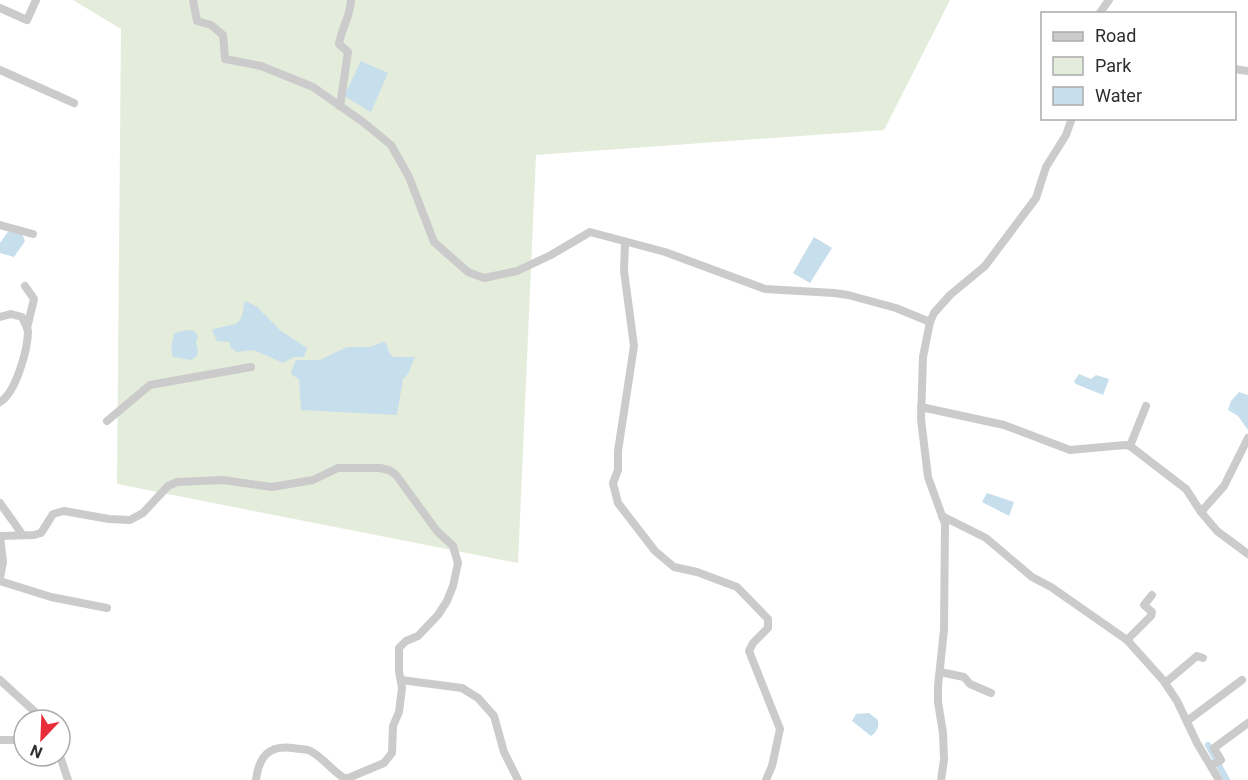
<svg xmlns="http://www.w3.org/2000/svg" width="1248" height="780" font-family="Roboto,sans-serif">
<rect width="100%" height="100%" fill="#fff"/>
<polygon fill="#e4ecdb" points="73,0 950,0 884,130 536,155 518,563 117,484 121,29"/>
<g fill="#c7deec">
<polygon points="361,61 388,73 371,112 344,96"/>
<polygon points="9,230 22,234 25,241 14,257 0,253 0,243"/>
<polygon points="814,237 832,248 810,283 793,273"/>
<path d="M246 301 257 307 281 331 307 348 304 357H294L283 363 254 350 237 352 230 347V342L217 341 212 330C233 322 242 331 244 303Z"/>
<path d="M187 330 194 331 198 336 196 343 198 349 197 356 191 360 173 357C170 349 172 340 175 333Z"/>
<polygon points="383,342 386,343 389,352 393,357 415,357 408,374 403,379 397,415 301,410 299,379 292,375 291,372 296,360 320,360 347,347 370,347"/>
<polygon points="1079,374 1091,379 1096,375 1109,379 1103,395 1076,384 1074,381"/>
<polygon points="1239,392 1248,395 1248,430 1238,416 1228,410 1231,401"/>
<polygon points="987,493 1014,502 1009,516 982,502"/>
<path d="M869 713 878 720C879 727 877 732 871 736L852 721 856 714Z"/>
</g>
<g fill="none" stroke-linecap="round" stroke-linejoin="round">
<polyline stroke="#c7deec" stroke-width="6" points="1208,745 1227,780"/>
<g stroke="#cbcbcb" stroke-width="8">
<polyline points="193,0 197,21 211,25 223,35 225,59 261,66 313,87 363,122 391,145 409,177 434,242 468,272 484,278 517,271 551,255 590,232 665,252 765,289 834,293 848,295 896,308 930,322"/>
<polyline points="0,8 27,20 36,0"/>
<polyline points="1099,14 1109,0"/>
<polyline points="1234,69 1248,71"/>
<polyline points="0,70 74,103"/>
<path d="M340 106 348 52 339 44C342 26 350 18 351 0"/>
<polyline points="0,225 33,234"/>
<polyline points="625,242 624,271 634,346 618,451 618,470 613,483 618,503 655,551 674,567 697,572 737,587 768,619 768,628 753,643 749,651 780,729 772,766 766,780"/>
<polyline points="25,286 34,299 27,328"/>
<path d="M0 317 11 314 22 317C24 322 27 326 28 331 28 348 16 393 0 402"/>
<polyline points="921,407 1004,425 1070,450 1125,445 1130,446 1186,489 1201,512 1217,531 1248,554"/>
<polyline points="107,421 150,385 251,367"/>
<polyline points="1130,446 1146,406"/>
<polyline points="0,503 22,534"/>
<polyline points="1201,512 1224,486 1248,438"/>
<polyline points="942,516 986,538 1032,577 1051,587 1127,640 1163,680 1177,701 1197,743 1219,780"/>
<path d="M0 536 34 535 41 533 53 514 64 511 109 519 130 520 143 513 168 486 177 482 223 480 272 487 313 480 338 468H380L389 470 396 475 437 531 453 546 458 563 453 586 447 601 438 615 418 636 406 641 399 648V671L402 688 399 712 393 726 392 753 384 763 346 779C334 774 322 755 308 750 304 749 298 749 293 748 269 745 259 756 256 780"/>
<polyline points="0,536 3,562 0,578"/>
<polyline points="0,581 51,597 107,608"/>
<polyline points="1127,640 1151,616 1152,612 1144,605 1152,595"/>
<polyline points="940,672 964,677 970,684 991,693"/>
<polyline points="0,680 34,711 40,720"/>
<polyline points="401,680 462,688 478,698 494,716 504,752 518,780"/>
<polyline points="1165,683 1197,656 1203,658"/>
<polyline points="1187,721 1242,680"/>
<polyline points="0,740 24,740"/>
<polyline points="60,756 68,780"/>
<polyline points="1212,765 1221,760 1214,748 1248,723"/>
<polyline points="941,780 944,760 943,733 938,702 938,686 944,630 945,524 928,477 921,419 923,357 930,322 934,313 950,295 985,266 1036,198 1046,167 1066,135 1072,118"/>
</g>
</g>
<rect x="1041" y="12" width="195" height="108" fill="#ffffff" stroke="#ababab" stroke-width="1.5"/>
<rect x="1053" y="32" width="30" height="9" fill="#cbcbcb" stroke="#ababab" stroke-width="1.5"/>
<text x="1095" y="42" font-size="18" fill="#2e2e2e">Road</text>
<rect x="1053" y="57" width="30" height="18" fill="#e4ecdb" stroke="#ababab" stroke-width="1.5"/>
<text x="1095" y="72" font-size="18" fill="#2e2e2e">Park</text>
<rect x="1053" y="87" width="30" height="18" fill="#c7deec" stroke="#ababab" stroke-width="1.5"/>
<text x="1095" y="102" font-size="18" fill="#2e2e2e">Water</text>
<g transform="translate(42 738) rotate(203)"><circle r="28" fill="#ffffff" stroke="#ababab" stroke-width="1.5"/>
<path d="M0-4.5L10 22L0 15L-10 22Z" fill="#e82d3b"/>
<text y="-9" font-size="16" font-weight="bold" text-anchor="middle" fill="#2e2e2e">N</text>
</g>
</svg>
